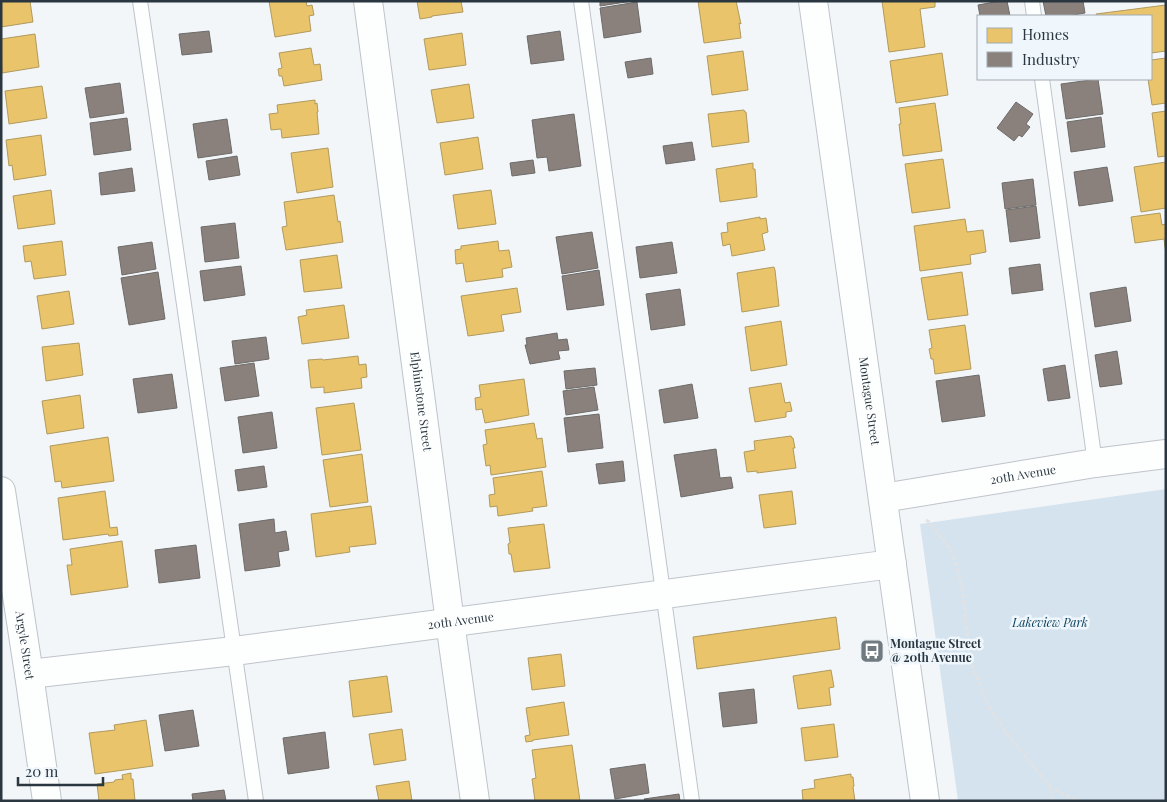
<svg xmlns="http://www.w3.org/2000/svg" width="1167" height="802" font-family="'Playfair Display',serif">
<rect width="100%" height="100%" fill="#f3f6f9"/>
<polygon fill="#d5e3ef" points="1166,489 1166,801 958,801 920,524"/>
<g fill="#e9c46a" stroke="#b09a5e">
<polygon points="1,1 30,1 33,22 1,27"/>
<polygon points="269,1 306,1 307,6 312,5 314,15 309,16 311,31 275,37"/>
<polygon points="417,1 461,1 463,12 432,16 432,17 420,19"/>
<polygon points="698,1 736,1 741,24 739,23 741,38 704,43"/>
<polygon points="882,1 935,1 935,7 920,9 925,47 889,52"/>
<polygon points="1166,5 1166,51 1151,53 1151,16 1097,16 1096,14"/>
<polygon points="462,33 466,65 429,70 424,39"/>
<polygon points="35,34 39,67 2,73 1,39"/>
<polygon points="311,48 314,65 320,64 322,80 284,86 282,76 279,76 279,75 278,69 282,68 279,53"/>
<polygon points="743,51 748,90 712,95 707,56"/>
<polygon points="942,53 948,95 896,103 890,61"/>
<polygon points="1166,58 1166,103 1152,105 1148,79 1151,79 1151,60"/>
<polygon points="469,84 474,118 437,123 431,90"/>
<polygon points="42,86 47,118 9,124 5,91"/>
<polygon points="315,100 315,104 317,103 318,112 317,112 319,134 282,138 281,129 271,130 269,114 278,113 277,105"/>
<polygon points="935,103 942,151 903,156 899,124 901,124 899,108"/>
<polygon points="744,110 745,112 746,112 749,142 712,147 708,114"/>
<polygon points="1166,111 1166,156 1158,157 1152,113"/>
<polygon points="41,135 46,175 14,180 12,165 9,166 6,140"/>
<polygon points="478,137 483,169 445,175 440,143"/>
<polygon points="328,148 333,187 297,193 291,153"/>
<polygon points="943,159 950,208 912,213 905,164"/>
<polygon points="1166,162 1166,208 1141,212 1134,167"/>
<polygon points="753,163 753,169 755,169 757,197 720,202 716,169"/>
<polygon points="51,190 55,224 18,229 13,196"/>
<polygon points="491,190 496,224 458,229 453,195"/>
<polygon points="334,195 338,222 340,221 343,242 286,250 282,227 287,226 284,202"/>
<polygon points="1160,213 1162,225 1166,224 1166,254 1164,239 1135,243 1131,217"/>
<polygon points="760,217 760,219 766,218 768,232 762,234 765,250 732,256 730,244 723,246 721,233 728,232 727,223"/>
<polygon points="965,219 967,232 983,230 986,252 970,255 971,264 920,271 914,226"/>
<polygon points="62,241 66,275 34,279 31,261 25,262 23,246"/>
<polygon points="498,241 499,251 509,250 512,267 502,269 503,277 466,282 463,263 456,264 455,250 461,249 461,246"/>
<polygon points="337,255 342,288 304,292 300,260"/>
<polygon points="774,267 775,270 779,306 742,312 737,273"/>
<polygon points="962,272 968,315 928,320 921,278"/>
<polygon points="517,288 521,312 501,315 504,331 468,336 461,296"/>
<polygon points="69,291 74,324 42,329 37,296"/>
<polygon points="344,305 349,338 302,344 298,317 307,315 306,310"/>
<polygon points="781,321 787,365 751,371 745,327"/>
<polygon points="965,325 971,369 935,374 933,359 931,359 929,349 932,348 929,330"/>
<polygon points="79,343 83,375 46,381 42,347"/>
<polygon points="358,356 359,365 366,364 367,377 361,378 362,388 324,393 324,387 311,388 308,360 322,359 323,360"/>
<polygon points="524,379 529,415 485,423 482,409 476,410 475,398 481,397 479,385"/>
<polygon points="781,383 785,403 790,402 792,411 786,412 786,417 755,422 749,388"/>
<polygon points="80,395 84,428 47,434 42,401"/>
<polygon points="354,403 361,450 322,455 316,408"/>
<polygon points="534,423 537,439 542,438 546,467 491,475 490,465 486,466 483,445 487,444 485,430"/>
<polygon points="791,436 792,438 793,438 795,448 793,448 796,468 757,473 757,471 747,472 744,452 755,450 754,441"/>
<polygon points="108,437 114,481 62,488 61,481 55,482 50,446"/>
<polygon points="362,454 368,502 330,507 323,460"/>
<polygon points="542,471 547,506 532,508 533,511 498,516 497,506 490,507 489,495 495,494 493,478"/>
<polygon points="105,491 110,528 117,527 118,535 109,536 108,534 63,540 58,498"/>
<polygon points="792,491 796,524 764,528 759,495"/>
<polygon points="371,506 376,544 349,547 350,552 316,557 311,514"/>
<polygon points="544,524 550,568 514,572 511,554 509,554 508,544 510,543 508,528"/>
<polygon points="122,541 128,587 71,595 67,565 72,565 70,549"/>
<polygon points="836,617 840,649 697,669 693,637"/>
<polygon points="561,654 565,686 532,690 528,658"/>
<polygon points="831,670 834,687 829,688 831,705 798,709 793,676"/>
<polygon points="387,676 392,712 353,717 349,681"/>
<polygon points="564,702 569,735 533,740 533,741 526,742 525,736 530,735 526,708"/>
<polygon points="146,720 153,766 95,774 89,733 115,730 114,725"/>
<polygon points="834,724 838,757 805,761 801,728"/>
<polygon points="402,729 406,760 374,765 369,734"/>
<polygon points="572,745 580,801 535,801 532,779 536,778 532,750"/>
<polygon points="131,773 131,779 133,779 135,801 99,801 97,784 114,782 115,780 122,779 123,780 122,775"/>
<polygon points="851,774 851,777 853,777 854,786 853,787 855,801 803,801 802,790 815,788 814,780"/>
<polygon points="409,781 412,801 379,801 376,786"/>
</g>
<g fill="#8a817c" stroke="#6d6b6a">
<polygon points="600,1 632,1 600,6"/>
<polygon points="1000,1 1007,1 1010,16 980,16 978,5"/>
<polygon points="1043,1 1083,1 1085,13 1068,16 1046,16"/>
<polygon points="637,2 641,32 604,38 600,8"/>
<polygon points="209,31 212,52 182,55 179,34"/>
<polygon points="560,31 564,60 531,64 527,36"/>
<polygon points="651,58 653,74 628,78 625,62"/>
<polygon points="1098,79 1103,114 1066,119 1061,84"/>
<polygon points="120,83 124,113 90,118 85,88"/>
<polygon points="1016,102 1033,114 1026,124 1030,127 1022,137 1019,135 1014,141 997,128"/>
<polygon points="574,114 581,166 549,171 547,157 537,158 532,120"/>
<polygon points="1101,117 1105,147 1071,152 1067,122"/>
<polygon points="127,118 131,150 94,155 90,123"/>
<polygon points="227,119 232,153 198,158 193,124"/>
<polygon points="692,142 695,160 666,164 663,146"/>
<polygon points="237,156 240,175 209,180 206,161"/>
<polygon points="533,160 535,173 512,176 510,163"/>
<polygon points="1107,167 1113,201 1079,206 1074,172"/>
<polygon points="132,168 135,191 101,195 99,173"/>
<polygon points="1033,179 1036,205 1005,209 1002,183"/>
<polygon points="1036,206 1040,238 1010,242 1006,210"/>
<polygon points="235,223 239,258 205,262 201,227"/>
<polygon points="592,232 598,268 562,274 556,237"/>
<polygon points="152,242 156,269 122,275 118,247"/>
<polygon points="672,242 677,273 640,278 636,247"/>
<polygon points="1040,264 1043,290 1012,294 1009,268"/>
<polygon points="241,266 245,295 204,301 200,271"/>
<polygon points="599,270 604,305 567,310 562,276"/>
<polygon points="158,272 165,319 129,325 121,278"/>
<polygon points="1126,287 1131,321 1095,327 1090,293"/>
<polygon points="680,289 685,325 651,330 646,294"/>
<polygon points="557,333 558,340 567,339 569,350 558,351 560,359 530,364 525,345 527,345 526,338"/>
<polygon points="266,337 269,359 235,364 232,341"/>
<polygon points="1117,351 1122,384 1100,387 1095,355"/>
<polygon points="254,363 259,396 225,401 220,368"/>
<polygon points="1065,365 1070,398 1048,401 1043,369"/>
<polygon points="595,368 597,385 566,389 564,371"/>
<polygon points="172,374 177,408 138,413 133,379"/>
<polygon points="979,375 985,416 942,422 936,381"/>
<polygon points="692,384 698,418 664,423 659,390"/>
<polygon points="594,387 598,410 566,415 563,391"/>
<polygon points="272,412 277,448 243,453 238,417"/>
<polygon points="599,414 603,448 568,452 564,418"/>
<polygon points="716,449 720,478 731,477 733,488 681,497 674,455"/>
<polygon points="623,461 625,481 599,484 596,464"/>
<polygon points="264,466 267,487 238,491 235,470"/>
<polygon points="274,519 275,533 286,531 289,550 278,552 280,566 245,571 239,524"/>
<polygon points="196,545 200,578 159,583 155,550"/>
<polygon points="754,689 757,723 723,727 719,693"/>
<polygon points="193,710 199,746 165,751 159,715"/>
<polygon points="325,732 329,768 288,774 283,738"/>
<polygon points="645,764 649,793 615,799 610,769"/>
<polygon points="224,790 226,801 193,801 192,794"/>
<polygon points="679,794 680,801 645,801 644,799"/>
</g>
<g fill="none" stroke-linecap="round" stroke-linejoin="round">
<g stroke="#bec4ca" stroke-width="16">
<g id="service">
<polyline points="140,1 256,801"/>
<polyline points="581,1 692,801"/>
<polyline points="1032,1 1034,16"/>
<polyline points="1042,79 1095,463"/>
</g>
</g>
<g stroke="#bec4ca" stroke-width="30">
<g id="minor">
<path id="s1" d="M368 1 450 622 475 801"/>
<path id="s2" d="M1 491 29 674 47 801"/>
<path id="s3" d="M883 498 1095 463 1166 454"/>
<path id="s4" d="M29 674 234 651 892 564"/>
</g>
</g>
<g stroke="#bec4ca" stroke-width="30">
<g id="tertiary">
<path id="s5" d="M813 1 925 801"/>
</g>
</g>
<g stroke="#e0e2e3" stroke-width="3" stroke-dasharray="4 2.5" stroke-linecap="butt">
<polyline points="926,520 928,521 949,547 958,569 963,595 968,643 972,664 987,704 1007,734 1049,785 1053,801"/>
<polyline points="1049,786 1076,801"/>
</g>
<use href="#service" stroke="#fdfefe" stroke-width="14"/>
<use href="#minor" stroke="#fdfefe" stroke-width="28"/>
<use href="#tertiary" stroke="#fdfefe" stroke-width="28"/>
</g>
<defs>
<g id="bus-square" transform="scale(1.25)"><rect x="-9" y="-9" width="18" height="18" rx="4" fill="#707a81" stroke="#f0f7fc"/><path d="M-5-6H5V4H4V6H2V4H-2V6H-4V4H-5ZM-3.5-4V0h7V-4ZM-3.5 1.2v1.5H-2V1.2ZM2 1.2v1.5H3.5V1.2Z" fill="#fff"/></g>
</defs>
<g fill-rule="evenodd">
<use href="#bus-square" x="872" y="651"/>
</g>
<g text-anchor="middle" stroke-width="5" stroke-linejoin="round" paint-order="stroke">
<g font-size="12" fill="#2a3741" stroke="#f0f7fc">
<text dy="4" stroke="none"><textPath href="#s1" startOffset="404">Elphinstone Street</textPath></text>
<text dy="4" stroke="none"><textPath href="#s5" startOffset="404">Montague Street</textPath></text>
<text dy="4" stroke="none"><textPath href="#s3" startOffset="142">20th Avenue</textPath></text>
<text dy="4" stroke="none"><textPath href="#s4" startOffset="435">20th Avenue</textPath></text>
<text dy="4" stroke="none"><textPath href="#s2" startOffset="156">Argyle Street</textPath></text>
</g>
<g font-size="12" font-style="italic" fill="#053c5c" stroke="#f0f7fc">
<text x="1050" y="627">Lakeview Park</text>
</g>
<g font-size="12" font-weight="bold" fill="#2a3741" stroke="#f0f7fc" text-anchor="start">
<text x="890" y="648">Montague Street<tspan x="890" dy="14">@ 20th Avenue</tspan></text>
</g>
</g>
<rect width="1167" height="802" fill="none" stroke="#2a3741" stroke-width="5"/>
<rect x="977" y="15" width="175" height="65" fill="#f0f7fc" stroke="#a1aab1"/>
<rect x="987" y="28" width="25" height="15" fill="#e9c46a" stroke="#a1aab1"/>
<text x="1022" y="40" font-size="15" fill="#2a3741">Homes</text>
<rect x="987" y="52" width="25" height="15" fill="#8a817c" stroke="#a1aab1"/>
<text x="1022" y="65" font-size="15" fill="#2a3741">Industry</text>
<path d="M18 777v8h85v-8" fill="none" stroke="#2a3741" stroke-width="2.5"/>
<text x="25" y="777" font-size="15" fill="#2a3741" stroke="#f0f7fc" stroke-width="4" paint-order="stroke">20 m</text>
</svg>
